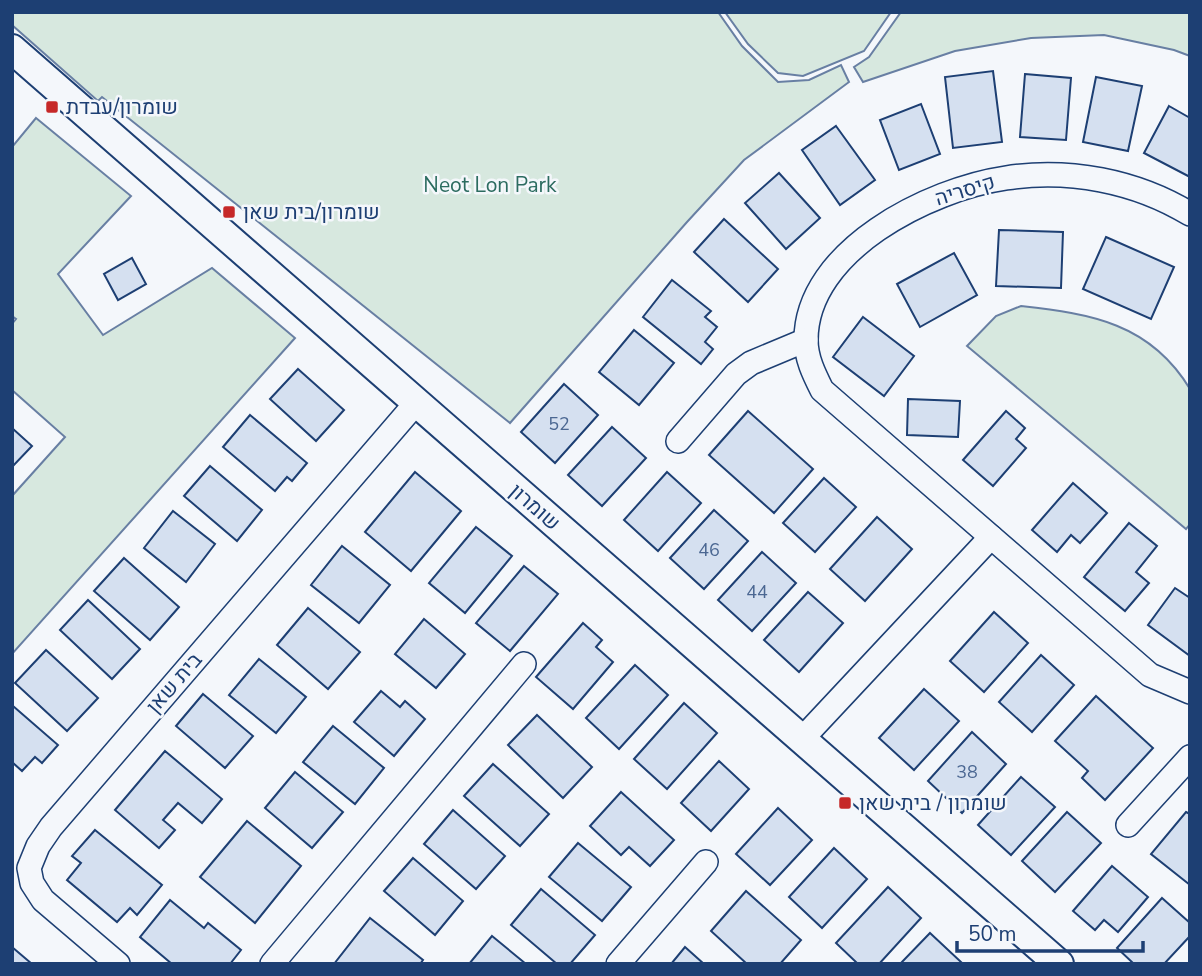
<svg xmlns="http://www.w3.org/2000/svg" width="1202" height="976" font-family="'Nunito Sans',Heebo,sans-serif">
<rect width="100%" height="100%" fill="#f4f7fb"/>
<g fill="#d7e8df" stroke="#687fa3" stroke-width="2">
<polygon points="12,12 718,12 742,46 778,82 809,80 841,65 849,82 744,160 687,222 510,423 102,97 98,101 12,25"/>
<polygon points="725,12 891,12 864,51 803,76 778,73 748,44"/>
<polygon points="901,12 1190,12 1190,56 1174,50 1104,35 1031,38 955,51 863,82 854,67 869,57"/>
<polygon points="36,118 131,196 58,274 103,335 212,268 295,338 12,654 12,496 65,437 12,390 12,324 16,319 12,316 12,147"/>
<path d="M1021 306C1091 314 1150 323 1190 389V524L1186 529 967 346 996 316Z"/>
</g>
<g fill="#d5e0f0" stroke="#1d3f73" stroke-width="2">
<polygon points="993,71 1002,142 953,148 945,77"/>
<polygon points="1025,74 1071,78 1066,140 1020,137"/>
<polygon points="1096,77 1142,86 1128,151 1083,142"/>
<polygon points="921,104 940,154 899,170 880,120"/>
<polygon points="1169,106 1190,118 1190,177 1144,153"/>
<polygon points="836,126 875,180 840,205 802,150"/>
<polygon points="779,173 820,218 786,249 745,203"/>
<polygon points="724,219 778,269 748,302 694,252"/>
<polygon points="999,230 1063,232 1061,288 996,286"/>
<polygon points="1106,237 1174,267 1151,319 1083,289"/>
<polygon points="954,253 977,295 920,327 897,284"/>
<polygon points="132,258 146,284 118,300 104,274"/>
<polygon points="672,280 711,311 705,317 717,327 705,342 713,349 701,364 643,317"/>
<polygon points="863,317 914,356 884,396 833,357"/>
<polygon points="634,330 674,363 639,405 599,372"/>
<polygon points="298,369 344,410 316,441 270,399"/>
<polygon points="564,384 598,415 555,463 521,432"/>
<polygon points="908,399 960,401 958,437 907,435"/>
<polygon points="748,411 813,469 774,513 709,455"/>
<polygon points="1006,411 1025,428 1016,439 1026,448 993,486 963,460"/>
<polygon points="250,415 307,463 292,481 287,477 275,491 223,447"/>
<polygon points="612,427 646,458 602,506 568,475"/>
<polygon points="12,428 32,446 12,467"/>
<polygon points="210,466 262,510 237,541 184,496"/>
<polygon points="415,472 461,511 411,571 365,532"/>
<polygon points="667,472 701,503 658,551 624,520"/>
<polygon points="824,478 856,507 815,552 783,523"/>
<polygon points="1073,483 1107,513 1080,543 1071,535 1057,552 1032,530"/>
<polygon points="714,510 748,541 704,589 670,558"/>
<polygon points="173,511 215,544 186,582 144,548"/>
<polygon points="877,517 912,549 865,601 830,569"/>
<polygon points="1129,523 1157,546 1136,572 1149,583 1125,611 1084,577"/>
<polygon points="476,527 512,556 465,613 429,583"/>
<polygon points="342,546 390,585 359,623 311,585"/>
<polygon points="762,552 796,583 752,631 718,600"/>
<polygon points="124,558 179,607 150,640 94,591"/>
<polygon points="524,566 558,594 510,651 476,623"/>
<polygon points="1175,588 1190,598 1190,656 1148,625"/>
<polygon points="808,592 843,623 799,672 764,640"/>
<polygon points="88,600 140,649 112,679 60,630"/>
<polygon points="308,608 360,652 328,689 277,645"/>
<polygon points="994,612 1028,643 984,692 950,661"/>
<polygon points="424,619 465,654 436,688 395,654"/>
<polygon points="583,623 602,640 596,647 613,662 573,709 536,677"/>
<polygon points="46,650 98,698 67,731 15,683"/>
<polygon points="1041,655 1074,685 1032,732 999,702"/>
<polygon points="259,659 306,697 276,733 229,695"/>
<polygon points="635,665 668,695 619,749 586,718"/>
<polygon points="924,689 959,721 914,770 879,738"/>
<polygon points="381,691 400,707 405,701 425,719 394,756 354,722"/>
<polygon points="203,694 253,736 225,768 176,726"/>
<polygon points="1096,696 1153,748 1105,800 1082,778 1088,771 1055,741"/>
<polygon points="684,703 717,733 667,789 634,759"/>
<polygon points="13,706 58,745 42,763 35,757 22,771 12,762"/>
<polygon points="537,715 592,767 563,798 508,745"/>
<polygon points="333,726 384,768 355,804 303,762"/>
<polygon points="972,732 1006,764 962,813 928,781"/>
<polygon points="165,751 222,799 202,823 178,803 163,820 175,830 159,848 115,810"/>
<polygon points="719,761 749,789 711,831 681,803"/>
<polygon points="493,764 549,814 520,846 464,796"/>
<polygon points="295,772 343,812 312,848 265,808"/>
<polygon points="1021,777 1055,807 1011,855 978,825"/>
<polygon points="621,792 674,840 650,866 629,847 621,855 590,826"/>
<polygon points="778,808 812,840 770,885 736,854"/>
<polygon points="453,810 505,856 476,889 424,844"/>
<polygon points="1067,812 1101,843 1055,892 1022,861"/>
<polygon points="1186,812 1190,814 1190,885 1151,854"/>
<polygon points="247,821 301,866 255,923 200,877"/>
<polygon points="95,830 162,885 137,915 130,908 117,922 67,880 81,863 72,856"/>
<polygon points="578,843 631,887 602,921 549,877"/>
<polygon points="834,848 867,879 822,928 789,897"/>
<polygon points="413,858 463,901 435,935 384,891"/>
<polygon points="1112,866 1148,897 1118,932 1104,920 1095,930 1073,911"/>
<polygon points="888,887 921,918 879,964 858,964 836,943"/>
<polygon points="541,889 595,935 570,964 557,964 511,925"/>
<polygon points="746,891 801,940 780,964 747,964 711,931"/>
<polygon points="1162,898 1190,923 1190,936 1164,964 1134,964 1117,948"/>
<polygon points="170,900 204,928 208,923 241,950 230,964 172,964 140,937"/>
<polygon points="370,918 423,960 420,964 334,964"/>
<polygon points="930,933 961,962 959,964 900,964"/>
<polygon points="492,936 526,964 469,964"/>
<polygon points="12,947 32,964 12,964"/>
<polygon points="685,947 704,964 671,964"/>
</g>
<g fill="none" stroke-linecap="round" stroke-linejoin="round">
<g stroke="#1d3f73" stroke-width="26">
<g id="minor">
<path d="M1190 214C1136 181 1068 168 1006 178 930 189 806 250 806 340 806 358 814 374 822 390L1150 675 1190 692"/>
<polyline points="678,441 736,374 751,363 806,340"/>
<polyline points="802,739 991,537"/>
<polyline points="1128,825 1190,757"/>
<polyline points="118,964 43,900 32,883 29,868 38,846 51,827 416,403"/>
<polyline points="272,964 524,664"/>
<polyline points="618,964 706,862"/>
</g>
</g>
<g stroke="#1d3f73" stroke-width="32">
<polyline id="tertiary" points="12,49 1059,964"/>
</g>
<use href="#minor" stroke="#f4f7fb" stroke-width="23"/>
<use href="#tertiary" stroke="#f4f7fb" stroke-width="28"/>
</g>
<g fill="#c62828" stroke="#f4f7fb" stroke-width="2.5">
<rect x="45" y="100" width="14" height="14" rx="3.5"/>
<rect x="222" y="205" width="14" height="14" rx="3.5"/>
<rect x="838" y="796" width="14" height="14" rx="3.5"/>
</g>
<g text-anchor="middle" stroke-width="5" stroke-linejoin="round" paint-order="stroke">
<g font-size="18" fill="#4b6792">
<text x="559" y="430">52</text>
<text x="709" y="556">46</text>
<text x="757" y="598">44</text>
<text x="967" y="778">38</text>
</g>
<g font-size="21" fill="#1d3f73" stroke="#f4f7fb" text-anchor="start">
<text x="66" y="114">שומרון/עבדת</text>
<text x="243" y="219">שומרון/בית שאן</text>
<text x="859" y="810">שומרון / בית שאן</text>
</g>
<g font-size="21" fill="#2c6c60" stroke="#f4f7fb">
<text x="490" y="192">Neot Lon Park</text>
</g>
<g font-size="21" fill="#1d3f73" stroke="#f4f7fb">
<text transform="translate(965 190) rotate(-17)" y="7">קיסריה</text>
<text transform="translate(535 507) rotate(41)" y="7">שומרון</text>
<text transform="translate(174 683) rotate(-49)" y="7">בית שאן</text>
</g>
</g>
<rect width="1202" height="976" fill="none" stroke="#1d3f73" stroke-width="28"/>
<path d="M957 941v10h186v-10" fill="none" stroke="#1d3f73" stroke-width="3.5"/>
<text x="968" y="941" font-size="21" fill="#1d3f73" stroke="#f4f7fb" stroke-width="5" paint-order="stroke">50 m</text>
</svg>
